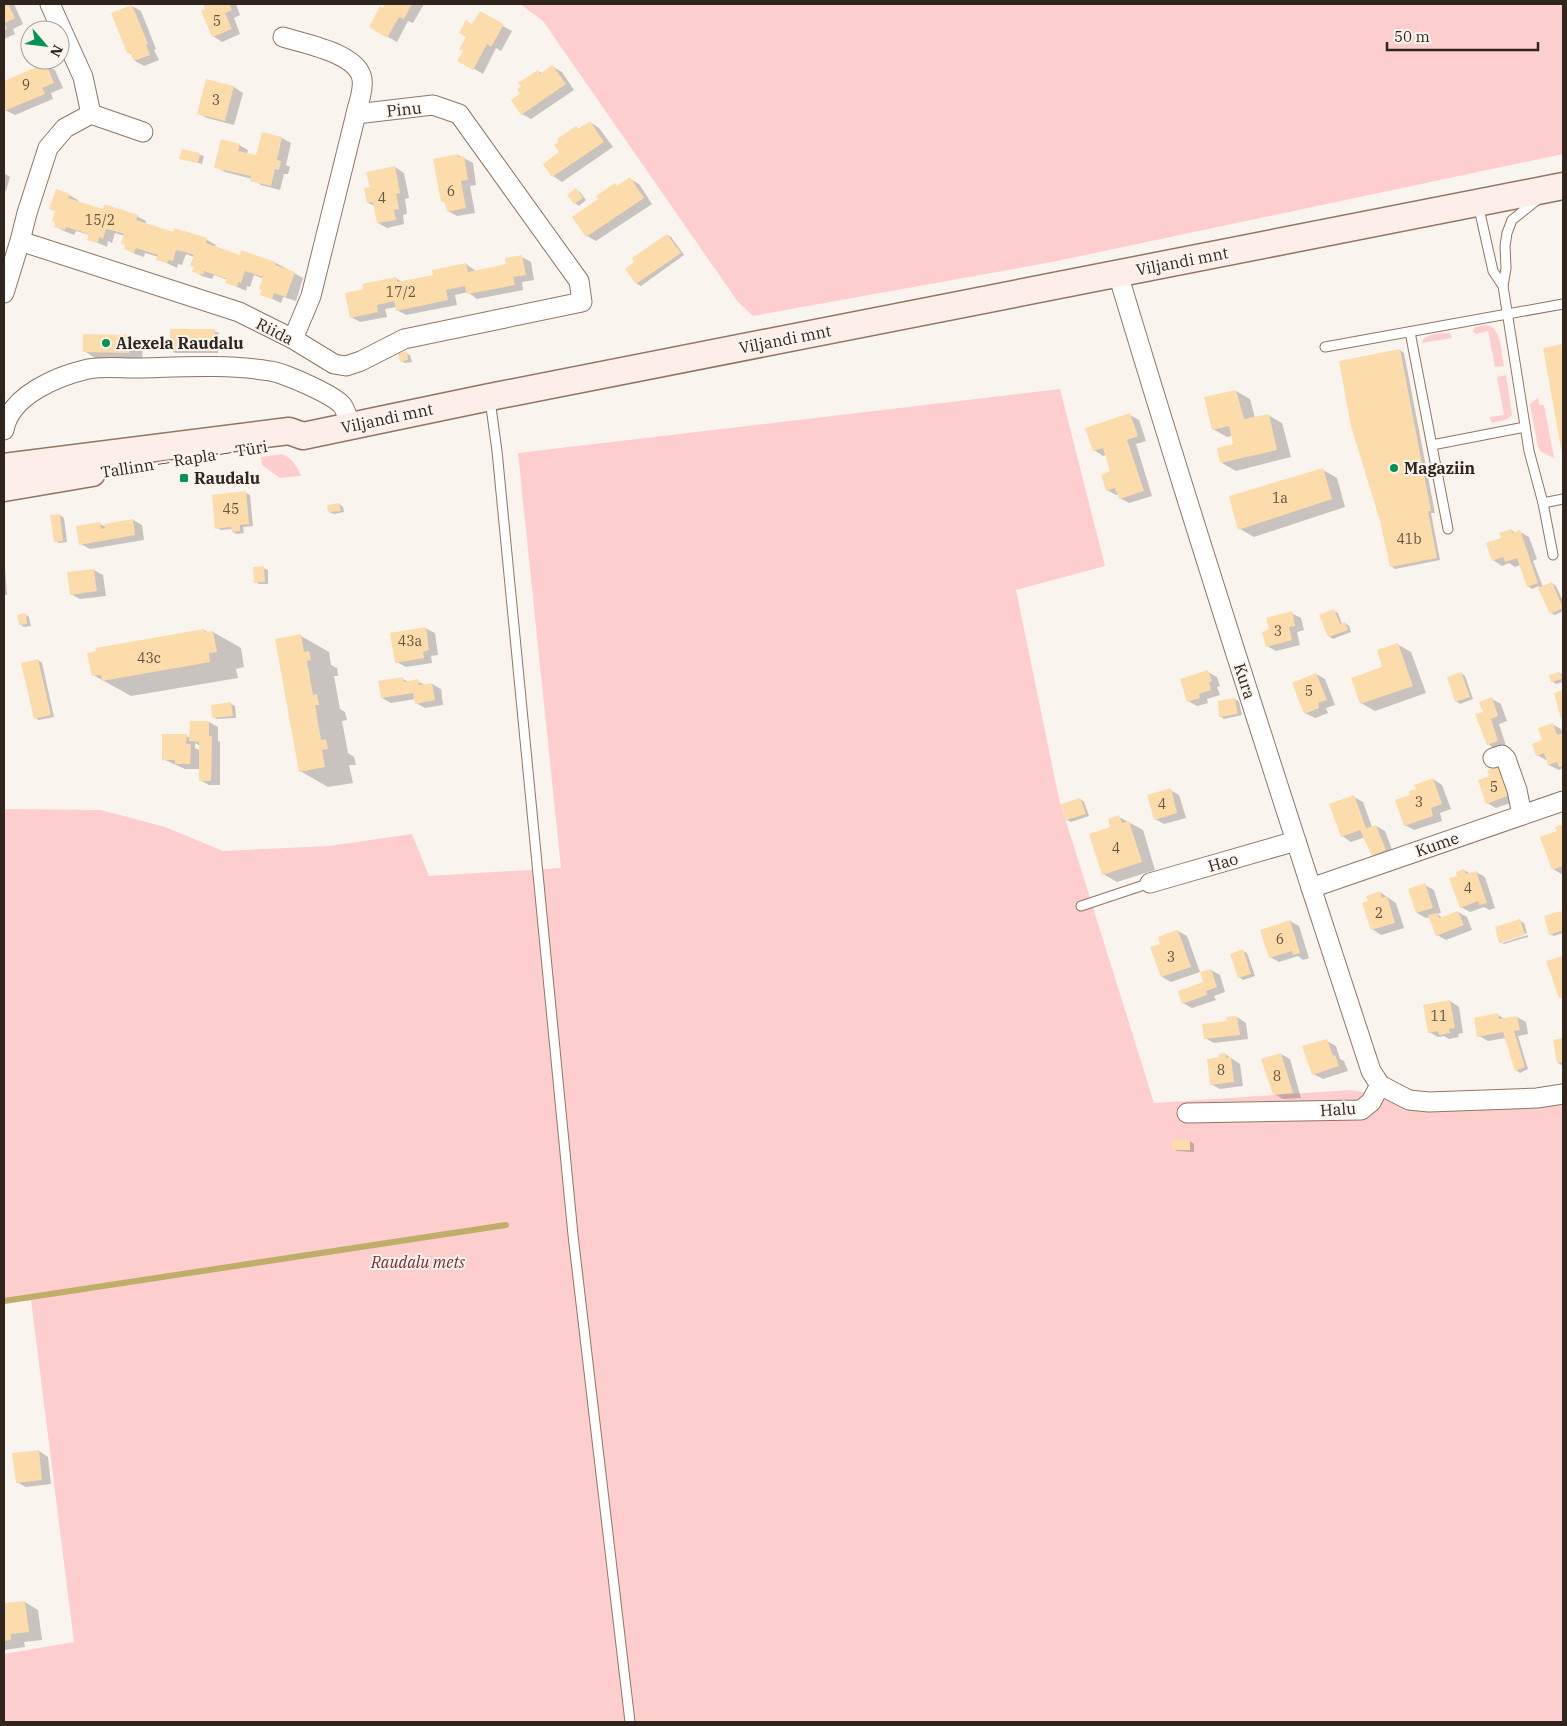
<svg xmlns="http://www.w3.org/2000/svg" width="1567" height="1726" font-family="'IBM Plex Serif',serif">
<rect width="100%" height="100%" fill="#faf4ef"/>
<g fill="#fecece">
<polygon points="520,4 1563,4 1563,154 1052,262 753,316 738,302 543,21"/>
<path d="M1486 325C1502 327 1501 353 1504 366L1495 367 1488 331 1476 334 1473 331 1475 327Z"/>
<path d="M1448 333 1451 335 1452 338 1422 343C1425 333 1438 334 1448 333Z"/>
<polygon points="1506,375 1512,415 1508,419 1492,423 1489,417 1504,415 1497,377"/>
<polygon points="1060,389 1105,566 1016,590 1059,799 1154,1103 1351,1090 1381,1096 1563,1101 1563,1722 4,1722 4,1654 74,1642 31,1300 4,1303 4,809 101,810 165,827 223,851 329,846 412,834 429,876 561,868 518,453"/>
<polygon points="1538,398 1539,405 1544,405 1554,458 1541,452 1538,447 1530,404"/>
<path d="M282 454C292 458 297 466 301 476L280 478 262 465 261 457Z"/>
</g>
<g fill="#0003" fill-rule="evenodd">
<polygon points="4,4 14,4 23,24 13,29 15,34 4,39"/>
<polygon points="205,4 236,4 240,15 234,18 240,34 222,42 213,36"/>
<polygon points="386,4 424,4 413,23 408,21 397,42 370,27"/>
<polygon points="132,6 141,11 156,49 154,50 159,60 144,66 135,61 132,55 128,52"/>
<polygon points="480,13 512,31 501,51 496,48 483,74 459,60 464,51 473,25"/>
<polygon points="46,65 55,70 63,88 51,93 53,99 15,115 5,110 4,106 4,82"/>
<polygon points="553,67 562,72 574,90 531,119 522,114 522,94 538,71 543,74"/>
<polygon points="207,80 234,87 243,93 234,125 207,118 198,113"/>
<polygon points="590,122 599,128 613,147 562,182 553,176 576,127 580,130"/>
<polygon points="263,133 282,138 291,143 286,165 290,167 288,174 284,174 280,190 261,185 252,179 225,172 216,167 239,145 248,150 247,154 257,157"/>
<polygon points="183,150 204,156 202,164 181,158"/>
<polygon points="458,155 473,163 476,185 470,186 475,213 457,216 448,211 447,204 442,201"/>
<polygon points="395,167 404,173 409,198 405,199 407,214 403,215 404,224 387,228 378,223 375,206 368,203 371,188"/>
<polygon points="4,173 10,177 6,191 4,190"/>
<polygon points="630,179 639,184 652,204 596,241 587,236 574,217"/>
<polygon points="576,190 580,192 586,200 579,206 575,203"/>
<polygon points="69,195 78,200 78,203 104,211 137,216 146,221 145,224 173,233 191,234 207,240 216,245 215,247 241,256 242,252 276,263 303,278 296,301 283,297 281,303 262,294 264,279 254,275 250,287 247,286 246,291 227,282 228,280 214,275 212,279 202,276 194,271 194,257 186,254 182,265 178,264 177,268 158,259 159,257 145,253 144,257 135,254 126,249 125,236 115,233 112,243 108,241 107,247 89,239 90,235 76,231 74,235 64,231 55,226"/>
<polygon points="667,235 671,237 684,255 641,286 637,284"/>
<polygon points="522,257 531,262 534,280 522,282 523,290 477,299 468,292 455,295 457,305 406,315 397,310 396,307 385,309 387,317 360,322 351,317 365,290 395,278 403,282 434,276 466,264 476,271 508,265"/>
<polygon points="214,331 219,333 218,353 175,353 171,350"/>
<polygon points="129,336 143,344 142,360 98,360 84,351"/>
<polygon points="1563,345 1563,452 1544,349"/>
<polygon points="1400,350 1404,353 1435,513 1431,513 1440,560 1395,569 1391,566"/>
<polygon points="406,353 410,355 412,362 405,363 401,361"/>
<polygon points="1236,391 1250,399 1255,418 1268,415 1282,423 1291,457 1236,471 1222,463 1235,445 1232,436 1227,437 1213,429 1206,398"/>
<polygon points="1130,415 1139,420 1146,441 1136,444 1152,496 1129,503 1120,498 1119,495 1116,495 1107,490 1112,472 1106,455 1103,456 1094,450"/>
<polygon points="1323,470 1337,478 1345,507 1254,537 1240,529"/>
<polygon points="246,493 250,495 253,526 243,527 244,533 237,534 233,532 233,529 221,530 217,528"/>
<polygon points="339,504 343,507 344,512 334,514 329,512"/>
<polygon points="60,515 64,518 67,542 59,543 55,541"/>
<polygon points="133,520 142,525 144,540 90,549 81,544 100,524 106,527"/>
<polygon points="1511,530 1516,533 1520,532 1529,537 1537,559 1533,561 1543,587 1552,583 1556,586 1563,601 1563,611 1555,615 1551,613 1539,586 1532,589 1528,586 1520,565 1515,567 1509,563 1502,566 1493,560 1503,539"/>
<polygon points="4,553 7,595 4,595"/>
<polygon points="263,568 268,570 268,584 259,584 255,582"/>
<polygon points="94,570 103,575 106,596 80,599 71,594"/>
<polygon points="1334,611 1338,613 1342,624 1345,623 1349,626 1351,632 1333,639 1329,636"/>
<polygon points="1291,613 1301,618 1304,630 1297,632 1300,645 1276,651 1267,646 1271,630"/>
<polygon points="25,614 29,617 31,626 24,627 20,624"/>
<polygon points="425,628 435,633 438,655 431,656 432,663 406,667 397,662"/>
<polygon points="204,630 209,633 213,632 241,648 244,667 236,669 238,678 131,696 93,675"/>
<polygon points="301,636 329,652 331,665 337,668 338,676 334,676 340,709 345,712 347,720 342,721 348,753 354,757 356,765 349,765 353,783 328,787 300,771"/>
<polygon points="1397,644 1411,652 1426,693 1375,711 1361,703"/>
<polygon points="38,660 42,663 54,717 39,720 35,718"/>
<polygon points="1208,672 1217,677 1220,686 1217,687 1220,695 1207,699 1208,703 1197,706 1188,701"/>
<polygon points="1461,673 1465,676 1473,699 1460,704 1456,701"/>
<polygon points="1560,673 1563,675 1563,682 1556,684 1552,681"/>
<polygon points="1316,674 1325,679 1335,705 1326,708 1328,713 1315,718 1305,713"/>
<polygon points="403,679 409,682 417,681 425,685 432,684 441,689 443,705 425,708 416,703 415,699 391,703 382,698"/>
<polygon points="1235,699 1239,702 1242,715 1224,719 1220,716"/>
<polygon points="1492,699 1501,704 1507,721 1499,724 1506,746 1497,750 1488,744 1484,712"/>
<polygon points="231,704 235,706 236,718 217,719 213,717"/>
<path d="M209 722 218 727V741L220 742V785H209L200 780V769H185L163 759 186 736 191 738ZM195 743 200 746 201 751 195 748Z"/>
<polygon points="1552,724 1561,729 1563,735 1563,768 1559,770 1549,765 1548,760 1546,760 1537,755"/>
<polygon points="1433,779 1442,785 1451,809 1440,813 1442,821 1414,830 1405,825 1412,796"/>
<polygon points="1479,781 1519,800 1496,808 1487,803"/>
<polygon points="1170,790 1179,795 1186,818 1164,824 1155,819"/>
<polygon points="1354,797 1363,802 1372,827 1376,826 1385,831 1394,855 1382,860 1373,855 1365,837 1351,842 1342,836"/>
<polygon points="1080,799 1084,802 1089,816 1071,822 1067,820"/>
<polygon points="1119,817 1143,830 1155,870 1117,882 1103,874 1112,828"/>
<polygon points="1563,825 1563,875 1553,869 1558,832 1556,827"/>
<polygon points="1464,870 1471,874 1476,872 1485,877 1495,908 1489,910 1484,907 1470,912 1461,907 1458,876"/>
<polygon points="1425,885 1434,890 1441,913 1437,914 1443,918 1458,912 1467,917 1472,930 1446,940 1437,935 1430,917 1426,918 1417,913 1410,890"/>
<polygon points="1380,892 1396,903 1404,928 1381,935 1372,929 1369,902"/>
<polygon points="1561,912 1563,913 1563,933 1554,936 1550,934"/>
<polygon points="1290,921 1299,926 1309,958 1303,960 1298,956 1279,962 1270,957"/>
<polygon points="1520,921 1524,923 1527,933 1502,941 1502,943 1500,942"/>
<polygon points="1178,931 1187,936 1200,972 1171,982 1162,977 1152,948 1162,944"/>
<polygon points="1528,935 1528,937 1504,944 1502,943"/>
<polygon points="1243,951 1247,953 1255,976 1243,980 1239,977"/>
<polygon points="1563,957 1563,999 1560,997 1547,962"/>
<polygon points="1211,970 1220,975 1225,992 1214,996 1216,1000 1192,1008 1183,1003 1205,983"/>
<polygon points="1450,1001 1459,1007 1463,1033 1458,1034 1459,1037 1449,1039 1444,1036 1438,1037 1429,1032"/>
<polygon points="1498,1015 1505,1019 1517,1017 1526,1022 1528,1034 1518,1036 1528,1069 1520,1073 1516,1070 1506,1038 1488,1041 1479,1036"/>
<polygon points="1237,1017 1246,1023 1248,1039 1214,1043 1205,1038"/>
<polygon points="1563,1040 1563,1066 1558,1063 1554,1041"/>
<polygon points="1327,1041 1336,1046 1340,1059 1344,1061 1348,1071 1323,1079 1313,1074"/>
<polygon points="1225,1054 1240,1064 1243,1086 1220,1089 1211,1084 1220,1058"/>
<polygon points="1281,1054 1290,1059 1301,1098 1283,1099 1274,1094"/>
<polygon points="1173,1141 1190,1141 1194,1144 1194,1152 1177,1151 1173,1149"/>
<polygon points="39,1451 48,1457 51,1484 26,1487 17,1482"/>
<polygon points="25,1602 38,1610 42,1640 24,1642 25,1647 4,1650 4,1605"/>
</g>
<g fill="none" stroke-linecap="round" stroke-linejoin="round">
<polyline stroke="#beae6a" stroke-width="6" points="4,1301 506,1225"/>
</g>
<g fill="#fcdcab">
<polygon points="4,4 8,4 15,18 5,23 7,29 4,30"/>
<polygon points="203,4 229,4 232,10 225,13 232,29 212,37 201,11 205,9"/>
<polygon points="385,4 412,4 404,19 399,17 387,38 369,27 380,6 383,8"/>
<polygon points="132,5 148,44 146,45 150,55 134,61 130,52 127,53 111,13"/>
<polygon points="480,11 504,24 491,47 487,44 473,70 457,61 463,51 459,49 466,37 459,33 466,20 472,24"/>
<polygon points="46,63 54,83 42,88 45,94 4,111 4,81"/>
<polygon points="552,65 566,84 521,115 511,100 520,94 517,89 521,87 518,83 538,70 540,74"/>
<polygon points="206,79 234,86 225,121 197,114"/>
<polygon points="590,121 604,142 552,177 543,164 559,152 554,145 559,142 557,139 576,126 578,129"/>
<polygon points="262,132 282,137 277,160 281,161 279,170 275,169 271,186 250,181 251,176 214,168 221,139 240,144 238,151 256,155"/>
<polygon points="182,149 200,153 198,163 179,159"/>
<polygon points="458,154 458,157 464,156 468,180 461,181 466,208 447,212 445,202 441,202 433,159"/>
<polygon points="395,166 400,193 396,194 399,209 394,210 396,220 377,223 373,202 367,203 364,188 370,187 366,172"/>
<polygon points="630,177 644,198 586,237 572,217 598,199 596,196 615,183 617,186"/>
<polygon points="576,188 583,198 574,204 567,195"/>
<polygon points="56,189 70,194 68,198 103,209 104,204 138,215 136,220 173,232 174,228 191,233 207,238 206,243 240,255 241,250 276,262 275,265 295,272 286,297 274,293 272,299 260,295 262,290 259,289 263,277 245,271 241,283 238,282 237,287 225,283 227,279 204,271 203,275 192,272 194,267 190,266 194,255 185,252 176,250 173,261 169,260 167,263 156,260 158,255 136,248 134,253 124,249 125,245 121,244 124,234 115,231 106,229 103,239 99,237 98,243 87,240 89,234 66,227 65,230 54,227 55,222 52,221 55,211 49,209"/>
<polygon points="667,234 681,253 636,284 625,269 634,262 632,258"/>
<polygon points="522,255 526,275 513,277 515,285 467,294 465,286 446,290 448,300 396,311 394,301 377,305 378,312 350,318 345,293 363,289 362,284 396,277 397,282 433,275 432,270 466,263 468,272 506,264 505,258"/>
<rect x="170" y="329" width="45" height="22"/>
<polygon points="83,334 129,335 129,353 83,352"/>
<polygon points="1563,344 1563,453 1562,454 1543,348"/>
<polygon points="1400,349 1431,511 1428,511 1437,558 1390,567 1380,521 1351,426 1339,361"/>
<polygon points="407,351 408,360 400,362 398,353"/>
<polygon points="1236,390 1244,419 1269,414 1277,450 1220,463 1217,448 1233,444 1229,426 1212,430 1204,397"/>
<polygon points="1130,413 1138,436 1127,440 1144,491 1119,499 1115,488 1106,491 1101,475 1110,471 1103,448 1093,451 1085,428"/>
<polygon points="1323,468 1332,499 1238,530 1229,496"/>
<polygon points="246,491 249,524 240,525 240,531 232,532 231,527 215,529 212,495"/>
<polygon points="339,503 341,511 328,512 327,505"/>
<polygon points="60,514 63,541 54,542 50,515"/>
<polygon points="133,519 135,535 79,545 76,526 100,522 101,529 105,528 104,524"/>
<polygon points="1511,529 1512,533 1520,530 1538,583 1527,587 1517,558 1505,562 1503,557 1492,561 1486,543 1501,538 1499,533"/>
<polygon points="264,566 265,582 254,583 253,567"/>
<polygon points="94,569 97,591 70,595 67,572"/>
<polygon points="1552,582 1563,608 1550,614 1538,588"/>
<polygon points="1334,609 1340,624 1345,622 1348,630 1328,637 1319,615"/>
<polygon points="1292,611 1295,626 1289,627 1292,640 1266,647 1262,632 1269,629 1266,618"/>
<polygon points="26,613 27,624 19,625 17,615"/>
<polygon points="426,627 429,650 423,652 424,658 395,663 390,633"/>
<polygon points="204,629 205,632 213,631 217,652 209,653 210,662 102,681 101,675 92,676 87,653 96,651 95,648"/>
<polygon points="301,634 304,652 309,651 311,660 307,661 313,695 317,694 319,705 315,705 321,740 326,739 328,749 322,750 325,767 299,772 275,639"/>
<polygon points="1398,643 1413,686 1360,704 1351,678 1382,667 1377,650"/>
<polygon points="38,659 51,715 34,719 21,663"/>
<polygon points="1208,670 1212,681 1209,682 1211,690 1199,694 1200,698 1187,702 1180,679"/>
<polygon points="1461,672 1470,697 1455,702 1447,677"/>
<polygon points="1560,672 1562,679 1551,682 1549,675"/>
<polygon points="1316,673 1327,700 1318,703 1319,708 1304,714 1292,683"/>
<polygon points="403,677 404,682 418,679 419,685 432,683 435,700 415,704 413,693 381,698 378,681"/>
<polygon points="1563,690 1563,719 1561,719 1554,693"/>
<polygon points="1492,697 1498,716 1491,719 1498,741 1487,745 1475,714 1483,712 1479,702"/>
<polygon points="1235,698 1238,714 1219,717 1218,701"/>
<polygon points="231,702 233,716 212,718 211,705"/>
<polygon points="190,721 209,721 209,736 212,736 211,781 199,781 199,742 189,741"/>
<polygon points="1553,723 1557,735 1563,733 1563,766 1559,767 1557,762 1548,765 1544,753 1536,756 1532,744 1542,740 1538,728"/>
<polygon points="162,734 187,734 186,744 191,744 190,764 175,764 175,760 162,760"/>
<polygon points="1500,766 1510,795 1486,804 1478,780 1489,776 1487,770"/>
<polygon points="1433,778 1442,804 1431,808 1433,816 1404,826 1395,800 1410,795 1409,791 1416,789 1414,785"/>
<polygon points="1171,788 1177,813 1154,820 1147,795"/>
<polygon points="1354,795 1366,828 1376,825 1386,850 1372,856 1360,830 1341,837 1329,804"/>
<polygon points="1080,798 1086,814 1066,820 1061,804"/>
<polygon points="1119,815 1122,823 1129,821 1142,862 1102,875 1089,834 1110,827 1108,819"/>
<polygon points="1563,824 1563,866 1552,870 1540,837 1557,831 1555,827"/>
<polygon points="1464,869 1466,874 1476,871 1487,903 1479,905 1478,901 1460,908 1449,878 1457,876 1456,872"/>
<polygon points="1425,883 1433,908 1416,913 1408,889"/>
<polygon points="1380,891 1382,898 1387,896 1395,923 1371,930 1362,903 1368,901 1366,896"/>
<polygon points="1458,911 1464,925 1436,936 1428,915 1437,913 1439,918"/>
<polygon points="1561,911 1563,917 1563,930 1549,935 1544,916"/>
<polygon points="1520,919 1525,935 1499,943 1495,927"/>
<polygon points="1290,920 1300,953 1293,955 1292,951 1269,958 1260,930"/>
<polygon points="1176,930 1178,930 1191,967 1161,977 1150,947 1160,944 1158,937"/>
<polygon points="1243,949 1251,974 1238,978 1230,954"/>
<polygon points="1563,956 1563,997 1559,998 1546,961"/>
<polygon points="1211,969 1217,987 1206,991 1207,995 1182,1004 1178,991 1203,982 1200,972"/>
<polygon points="1450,1000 1455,1028 1449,1029 1450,1033 1439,1035 1438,1031 1428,1033 1423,1005"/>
<polygon points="1498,1013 1499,1019 1517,1016 1520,1030 1514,1031 1525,1067 1515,1071 1503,1032 1477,1037 1474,1018"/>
<polygon points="1237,1016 1240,1035 1204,1039 1202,1024 1227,1021 1226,1017"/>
<polygon points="1563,1038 1563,1062 1557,1063 1553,1040"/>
<polygon points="1327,1039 1333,1056 1335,1055 1339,1066 1312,1075 1302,1046"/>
<polygon points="1225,1053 1226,1058 1231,1057 1234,1082 1210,1085 1207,1059 1219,1057 1219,1054"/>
<polygon points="1281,1053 1293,1093 1273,1095 1261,1059"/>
<polygon points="1172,1139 1190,1140 1190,1150 1172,1150"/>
<polygon points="39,1450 42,1480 16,1483 12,1453"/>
<polygon points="25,1601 29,1632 11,1634 11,1640 4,1641 4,1603"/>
</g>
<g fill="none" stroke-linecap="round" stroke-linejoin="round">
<g stroke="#907561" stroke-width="11">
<g id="service">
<polyline points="1478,204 1493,271 1503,286 1529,451 1543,503 1553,555"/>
<polyline points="1503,286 1506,268 1505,246 1507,233 1512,220 1537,200"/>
<polyline points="1410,332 1448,529"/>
<polyline points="1325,347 1563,304"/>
<polyline points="490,400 497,451 573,1235 630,1722"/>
<polyline points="1432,445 1525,427"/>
<polyline points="1543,503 1563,499"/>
<polyline points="1081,906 1150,883"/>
</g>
</g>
<g stroke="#907561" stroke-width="21">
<g id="minor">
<polyline points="50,4 83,77 91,114"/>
<path d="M283 37C304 44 358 53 362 79 364 90 358 104 356 114"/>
<polyline points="20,241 27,213 48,148 65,128 91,114 143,132"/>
<path d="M1118 274C1198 541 1284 806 1371 1071L1380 1085 1409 1100 1429 1102 1537 1098 1563 1094"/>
<polyline points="4,293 20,241 239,312 293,339 334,364 346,366 361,361 404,339 582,302 579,281 459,114 433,105 356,114 311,296 293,339"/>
<path d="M4 430C10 395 58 376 88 369 103 366 122 368 138 368 180 367 228 364 270 371 284 373 332 394 342 405 346 410 348 420 351 425"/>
<polyline points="1493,758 1502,755 1506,759 1517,790 1522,815"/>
<polyline points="1150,883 1296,841"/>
<polyline points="1311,888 1563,801"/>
<polyline points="1187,1113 1361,1110 1371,1102 1380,1085"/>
</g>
</g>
<g stroke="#907561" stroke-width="29">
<g id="secondary">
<polyline points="4,467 289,431 303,436 490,397 1563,186"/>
<polyline points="4,488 92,473"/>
</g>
</g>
<use href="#service" stroke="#fff" stroke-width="9"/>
<use href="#minor" stroke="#fff" stroke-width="19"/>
<use href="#secondary" stroke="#fdeee9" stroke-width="26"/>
</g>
<g fill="#009455" stroke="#faf4ef" stroke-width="2">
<circle cx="106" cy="343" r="5"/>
<circle cx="1394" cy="468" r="5"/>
<rect x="179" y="473" width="10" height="10" rx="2.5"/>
</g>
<g text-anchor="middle" stroke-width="4" stroke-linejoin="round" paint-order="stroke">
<g font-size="14" fill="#635340">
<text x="217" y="26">5</text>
<text x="26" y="90">9</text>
<text x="216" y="105">3</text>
<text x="451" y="196">6</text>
<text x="382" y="203">4</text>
<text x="100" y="225">15/2</text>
<text x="401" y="297">17/2</text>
<text x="1280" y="503">1a</text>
<text x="231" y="514">45</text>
<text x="1409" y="544">41b</text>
<text x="1278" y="636">3</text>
<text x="410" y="646">43a</text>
<text x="149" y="663">43c</text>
<text x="1309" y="696">5</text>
<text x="1494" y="792">5</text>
<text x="1419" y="807">3</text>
<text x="1162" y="809">4</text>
<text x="1116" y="853">4</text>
<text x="1468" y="893">4</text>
<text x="1379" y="918">2</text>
<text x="1280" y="944">6</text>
<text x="1171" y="962">3</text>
<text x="1439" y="1021">11</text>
<text x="1221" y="1075">8</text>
<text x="1277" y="1081">8</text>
</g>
<g font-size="16" fill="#30251d" stroke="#faf4ef">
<text transform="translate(404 109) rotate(-6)" y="6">Pinu</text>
<text transform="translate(1182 261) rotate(-11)" y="6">Viljandi mnt</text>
<text transform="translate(275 331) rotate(27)" y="6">Riida</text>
<text transform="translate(785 339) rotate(-11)" y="6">Viljandi mnt</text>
<text transform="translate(387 418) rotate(-12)" y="6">Viljandi mnt</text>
<text transform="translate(184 459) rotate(-9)" y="6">Tallinn — Rapla — Türi</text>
<text transform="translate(1245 681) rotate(72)" y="6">Kura</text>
<text transform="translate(1437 844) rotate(-19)" y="6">Kume</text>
<text transform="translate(1223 862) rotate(-16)" y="6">Hao</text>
<text transform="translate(1338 1109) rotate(-4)" y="6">Halu</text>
</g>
<g font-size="16" font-weight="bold" fill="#30251d" stroke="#faf4ef" text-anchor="start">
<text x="116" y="349">Alexela Raudalu</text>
<text x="1404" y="474">Magaziin</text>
<text x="194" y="484">Raudalu</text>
</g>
<g font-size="16" font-style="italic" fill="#7f2730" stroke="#faf4ef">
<text x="418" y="1268">Raudalu mets</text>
</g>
</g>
<rect width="1567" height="1726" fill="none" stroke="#30251d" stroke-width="10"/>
<g transform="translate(45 45) rotate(118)"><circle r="24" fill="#faf4ef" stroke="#a9a19b"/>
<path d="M0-4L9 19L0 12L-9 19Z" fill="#009455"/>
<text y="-8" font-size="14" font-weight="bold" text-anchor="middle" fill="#30251d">N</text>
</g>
<path d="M1387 42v8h151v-8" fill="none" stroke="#30251d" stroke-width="2.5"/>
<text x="1394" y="42" font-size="15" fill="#30251d" stroke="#faf4ef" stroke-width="4" paint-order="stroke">50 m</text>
</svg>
